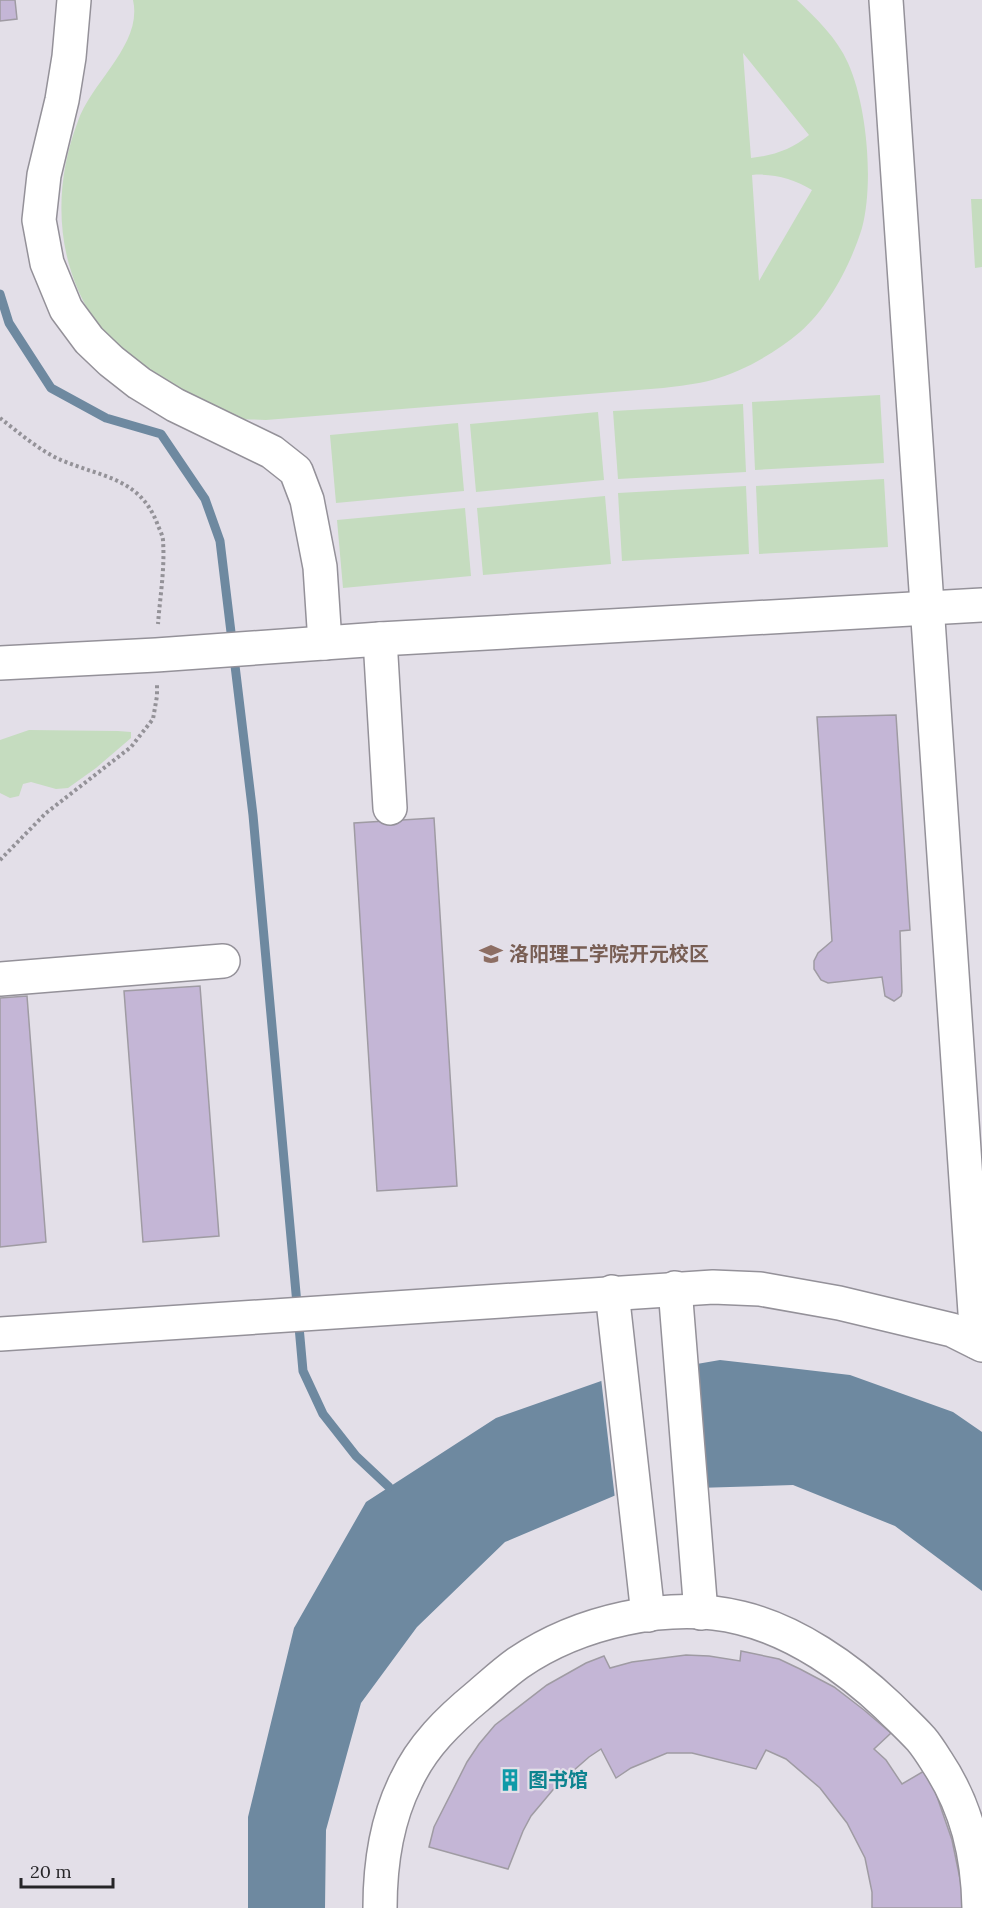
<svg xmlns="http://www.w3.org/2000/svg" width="982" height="1908" font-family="Lora,'Noto Sans SC',serif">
<rect width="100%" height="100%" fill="#e3dfe8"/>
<g fill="#c5dcbf" fill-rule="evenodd">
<path d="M133 0H797C816 18 837 38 848 63 867 105 874 183 862 228 851 264 828 308 800 332 775 353 744 371 712 380 697 384 679 386 663 388L266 420C249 419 228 420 212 413 199 408 176 389 163 380 149 371 124 358 114 347 108 341 103 332 98 325 55 265 52 189 78 121 92 81 143 44 133 0ZM743 53 809 135C793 149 772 156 751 158ZM752 175C773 173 794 179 812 190L759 281Z"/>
<polygon points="971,199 982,199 982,267 975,268"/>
<polygon points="880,395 884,463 755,470 752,402"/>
<polygon points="743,404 746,472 618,479 613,411"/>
<polygon points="598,412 604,480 476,492 470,424"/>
<polygon points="458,423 464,491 336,503 330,435"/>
<polygon points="884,479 888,547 759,554 756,486"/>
<polygon points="746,486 749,554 622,561 618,493"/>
<polygon points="605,496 611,564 483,575 477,508"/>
<polygon points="465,508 471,576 343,588 337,520"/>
<polygon points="29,730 118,731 131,732 131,738 96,768 68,788 56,789 31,782 23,784 19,796 10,798 0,793 0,740"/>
</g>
<polygon fill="#6e89a0" points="720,1360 850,1375 953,1412 982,1432 982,1591 895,1526 793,1485 628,1490 505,1542 417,1627 361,1703 326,1830 325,1908 248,1908 248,1817 294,1628 366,1502 496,1418 604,1380"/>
<polygon fill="#e3dfe8" points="693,1362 702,1491 629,1493 615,1499 601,1378"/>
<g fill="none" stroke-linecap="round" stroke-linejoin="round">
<polyline stroke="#6e89a0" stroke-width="9" points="0,294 9,323 51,388 106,418 161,434 205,499 220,541 253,815 303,1371 323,1414 356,1456 389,1487"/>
</g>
<g fill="#c4b6d6" stroke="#9f9ba3" stroke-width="1.5">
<polygon points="0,0 15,0 17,19 0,21"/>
<polygon points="896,715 910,930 900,931 902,992 901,996 894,1001 885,996 882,977 828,983 821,980 814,969 814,961 818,953 832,941 817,717"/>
<polygon points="434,818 457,1186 377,1191 354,823"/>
<polygon points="200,986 219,1236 143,1242 124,991"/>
<polygon points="27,996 46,1242 0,1247 0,998"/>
<polygon points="741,1651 779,1659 800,1669 834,1687 864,1710 891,1733 874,1749 886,1760 902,1784 924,1771 932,1782 952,1840 966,1908 872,1908 872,1892 865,1858 847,1823 820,1788 786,1759 766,1750 756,1769 692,1753 667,1753 631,1768 616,1778 601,1749 589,1757 557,1785 531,1816 523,1831 508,1869 429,1847 434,1827 467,1762 479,1744 495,1725 547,1685 586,1663 604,1656 610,1668 632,1662 686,1655 709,1656 740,1661"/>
</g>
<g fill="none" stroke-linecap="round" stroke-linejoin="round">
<g stroke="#949199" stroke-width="36">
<g id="minor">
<polyline points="74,0 69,57 62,100 44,175 39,220 47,263 66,309 89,340 111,361 139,383 175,405 272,452 296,471 307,500 320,567 325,643"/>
<polyline points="886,0 977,1342"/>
<polyline points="380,639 390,808"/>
<polyline points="0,663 156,655 380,639 982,605"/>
<polyline points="0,979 223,961"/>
<polyline points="675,1288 701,1613"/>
<polyline points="612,1292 648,1615"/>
<polyline points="0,1334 713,1287 760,1289 839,1303 952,1330 982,1345"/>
<path d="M380 1908C380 1866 387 1819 406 1781 422 1746 449 1720 478 1696 491 1685 504 1673 518 1663 578 1622 669 1600 741 1618 795 1631 848 1668 888 1706 899 1717 911 1728 921 1739 927 1746 932 1754 937 1762 967 1807 978 1855 979 1908"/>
</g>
</g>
<g stroke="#949298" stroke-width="4" stroke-dasharray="3 3" stroke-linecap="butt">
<path d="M0 418C18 432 40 451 61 460 100 477 139 477 157 523 159 529 163 535 163 541 165 568 160 597 158 624"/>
<polyline points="0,860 46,813 131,747 153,719 157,696 157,685"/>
</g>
<use href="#minor" stroke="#fff" stroke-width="33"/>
</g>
<defs>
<g id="university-bare" transform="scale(1.8)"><path d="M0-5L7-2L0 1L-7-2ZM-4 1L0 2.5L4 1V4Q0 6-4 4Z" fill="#8d6e63" stroke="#e3dfe8" stroke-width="2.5" paint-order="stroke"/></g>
<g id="building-bare" transform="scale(1.8)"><path d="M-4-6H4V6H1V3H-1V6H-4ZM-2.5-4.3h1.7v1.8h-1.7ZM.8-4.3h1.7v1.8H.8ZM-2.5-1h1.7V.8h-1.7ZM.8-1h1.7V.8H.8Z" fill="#0f9aa8" stroke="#e3dfe8" stroke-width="2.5" paint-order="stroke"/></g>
</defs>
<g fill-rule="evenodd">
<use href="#university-bare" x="491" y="954"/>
<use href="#building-bare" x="510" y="1780"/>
</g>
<g text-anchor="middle" stroke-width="4.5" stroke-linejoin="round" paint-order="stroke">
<g font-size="20" font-weight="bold" fill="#785e54" stroke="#e3dfe8" text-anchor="start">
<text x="509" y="961">洛阳理工学院开元校区</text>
</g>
<g font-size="20" font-weight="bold" fill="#0d838f" stroke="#e3dfe8" text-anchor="start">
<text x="528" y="1787">图书馆</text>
</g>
</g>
<path d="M21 1878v9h92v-9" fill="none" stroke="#262528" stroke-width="3"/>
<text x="30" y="1878" font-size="18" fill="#262528" stroke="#e3dfe8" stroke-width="4.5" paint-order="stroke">20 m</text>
</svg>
